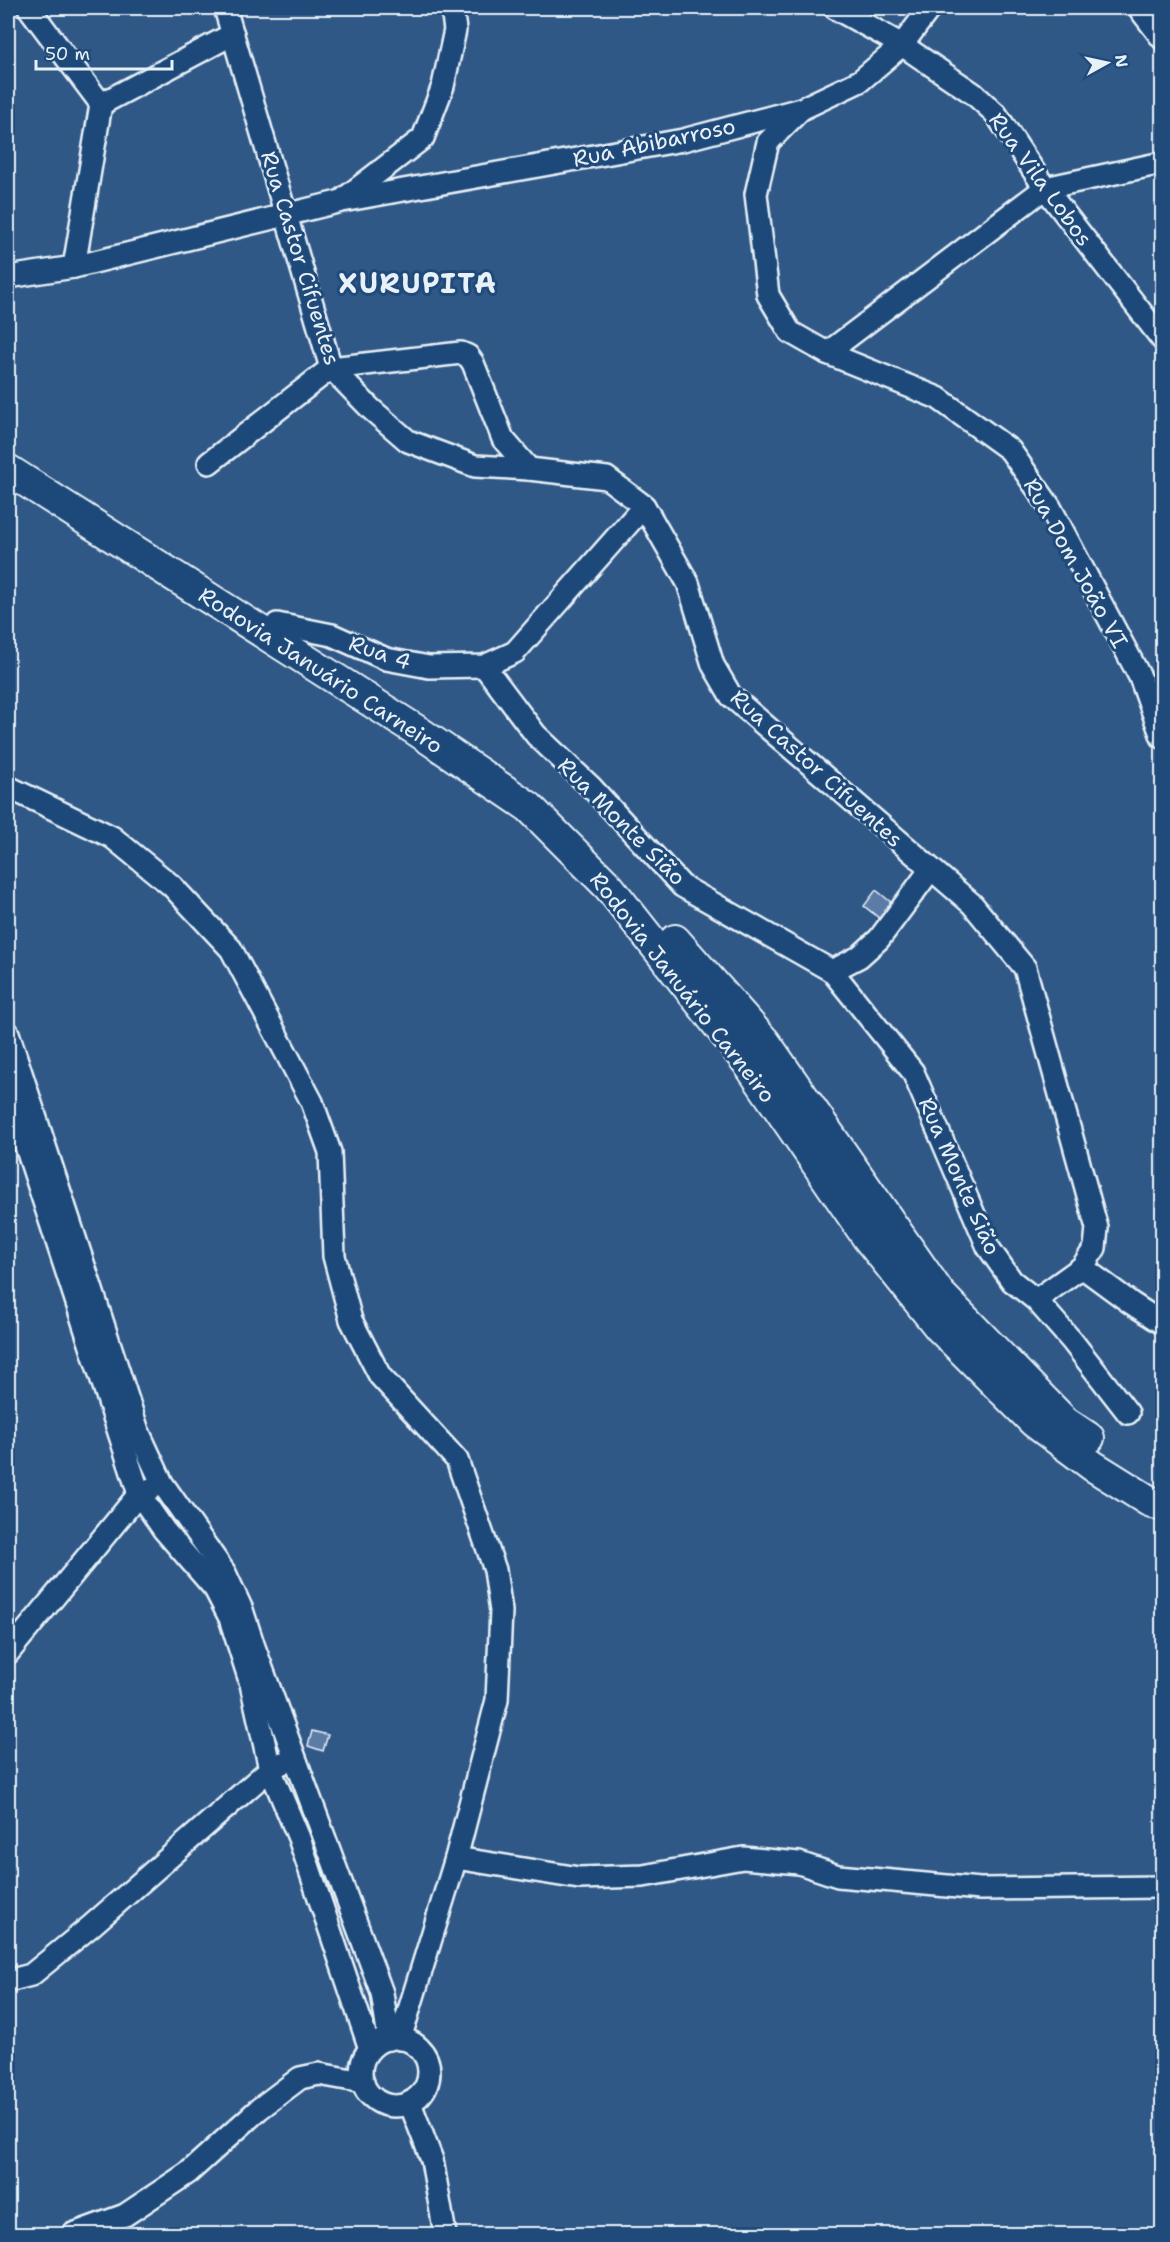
<svg xmlns="http://www.w3.org/2000/svg" width="1170" height="2242" font-family="'Shantell Sans',sans-serif">
<rect width="100%" height="100%" fill="#305887"/>
<filter id="ink" filterUnits="userSpaceOnUse"><feTurbulence type="fractalNoise" baseFrequency=".0167" numOctaves="2"/><feDisplacementMap in="SourceGraphic" scale="12" xChannelSelector="R" yChannelSelector="G"/><feConvolveMatrix kernelMatrix="1 2 1 2 8 2 1 2 1" color-interpolation-filters="sRGB"/></filter>
<g filter="url(#ink)">
<g fill="#5c7ba7" stroke="#e8f1f8" stroke-width="1.5">
<polygon points="876,890 897,907 884,922 864,906"/>
<polygon points="312,1731 328,1735 323,1751 308,1746"/>
</g>
<g fill="none" stroke-linecap="round" stroke-linejoin="round">
<g stroke="#e8f1f8" stroke-width="26">
<g id="minor">
<polyline points="29,8 101,104 74,267"/>
<polyline points="225,8 331,368 371,409 408,441 475,466 529,469 607,478 644,506 688,583 713,665 731,696 972,904 1025,968 1097,1228 1095,1248 1082,1267 1036,1300"/>
<polyline points="835,8 902,45 974,94 996,114 1045,188 1162,339"/>
<polyline points="1139,8 1162,38"/>
<polyline points="101,104 233,34"/>
<polyline points="800,110 768,142 756,194 768,295 790,332 827,353 938,398 1010,450 1050,507 1140,677 1162,737"/>
<polyline points="345,198 423,138 443,86 455,30 452,8"/>
<polyline points="8,277 74,267 342,201 683,140 801,109 860,81 902,45 930,8"/>
<polyline points="827,353 1045,188 1162,163"/>
<polyline points="209,463 331,368 461,353 468,356 473,363 503,439 529,469"/>
<polyline points="277,624 332,635 386,659 429,667 484,666 515,652 644,506"/>
<polyline points="484,666 536,735 592,788 682,886 832,971 913,1072 988,1247 1012,1281 1036,1300 1072,1341 1128,1413"/>
<polyline points="8,787 112,837 172,886 231,949 312,1102 330,1152 334,1256 351,1320 380,1376 457,1460 495,1570 501,1611 497,1700 456,1858 400,2039"/>
<polyline points="832,971 859,957 879,939 931,869"/>
<polyline points="8,1033 138,1431 162,1483 225,1573 242,1610 254,1647 382,1993 389,2039"/>
<polyline points="8,1091 139,1494 164,1530 215,1589 230,1618 251,1684 270,1769 299,1838 370,2049"/>
<polyline points="1082,1267 1131,1303 1162,1323"/>
<polyline points="8,1653 139,1494 151,1489"/>
<polyline points="456,1858 579,1878 643,1876 743,1858 799,1863 838,1876 980,1889 1162,1887"/>
<polyline points="8,1981 31,1975 91,1926 270,1769 282,1763"/>
<circle cx="395" cy="2072" r="34"/>
<polyline points="410,2103 432,2160 445,2234"/>
<polyline points="73,2234 125,2215 188,2173 259,2109 300,2078 319,2074 363,2082"/>
</g>
</g>
<g stroke="#e8f1f8" stroke-width="34">
<g id="highway">
<polyline points="8,470 419,732 529,807 609,887 747,1062 867,1237 940,1328 1034,1422 1093,1466 1149,1501 1162,1506"/>
<polyline points="675,940 765,1042 940,1294 1065,1422 1089,1438"/>
</g>
</g>
<use href="#minor" stroke="#1f4a7a" stroke-width="21"/>
<use href="#highway" stroke="#1f4a7a" stroke-width="30"/>
</g>
</g>
<g text-anchor="middle" stroke-width="6" stroke-linejoin="round" paint-order="stroke">
<g font-size="22" fill="#e8f1f8" stroke="#1f4a7a">
<text transform="translate(654 142) rotate(-12)" y="8">Rua Abibarroso</text>
<text transform="translate(1041 179) rotate(54)" y="8">Rua Vila Lobos</text>
<text transform="translate(301 258) rotate(73)" y="8">Rua Castor Cifuentes</text>
<text transform="translate(1076 563) rotate(61)" y="8">Rua Dom João VI</text>
<text transform="translate(380 652) rotate(19)" y="8">Rua 4</text>
<text transform="translate(321 670) rotate(33)" y="8">Rodovia Januário Carneiro</text>
<text transform="translate(817 768) rotate(42)" y="8">Rua Castor Cifuentes</text>
<text transform="translate(622 821) rotate(45)" y="8">Rua Monte Sião</text>
<text transform="translate(683 987) rotate(52)" y="8">Rodovia Januário Carneiro</text>
<text transform="translate(960 1176) rotate(66)" y="8">Rua Monte Sião</text>
</g>
<g font-size="28" font-weight="bold" letter-spacing="1.5" fill="#e8f1f8" stroke="#1f4a7a">
<text x="418" y="293">XURUPITA</text>
</g>
</g>
<rect width="1170" height="2242" fill="none" stroke="#1f4a7a" stroke-width="30"/>
<rect x="15" y="15" width="1140" height="2212" fill="none" stroke="#e8f1f8" stroke-width="2" filter="url(#ink)"/>
<g transform="translate(1107 63) rotate(82)" stroke="#1f4a7a" stroke-width="4.5" paint-order="stroke">
<path d="M0-4.5L10 22L0 15L-10 22Z" fill="#e8f1f8"/>
<text y="-9" font-size="16" font-weight="bold" text-anchor="middle" fill="#e8f1f8">N</text>
</g>
<path d="M36 60v9h136v-9" fill="none" stroke="#e8f1f8" stroke-width="3"/>
<text x="45" y="60" font-size="18" fill="#e8f1f8" stroke="#1f4a7a" stroke-width="4.5" paint-order="stroke">50 m</text>
</svg>
